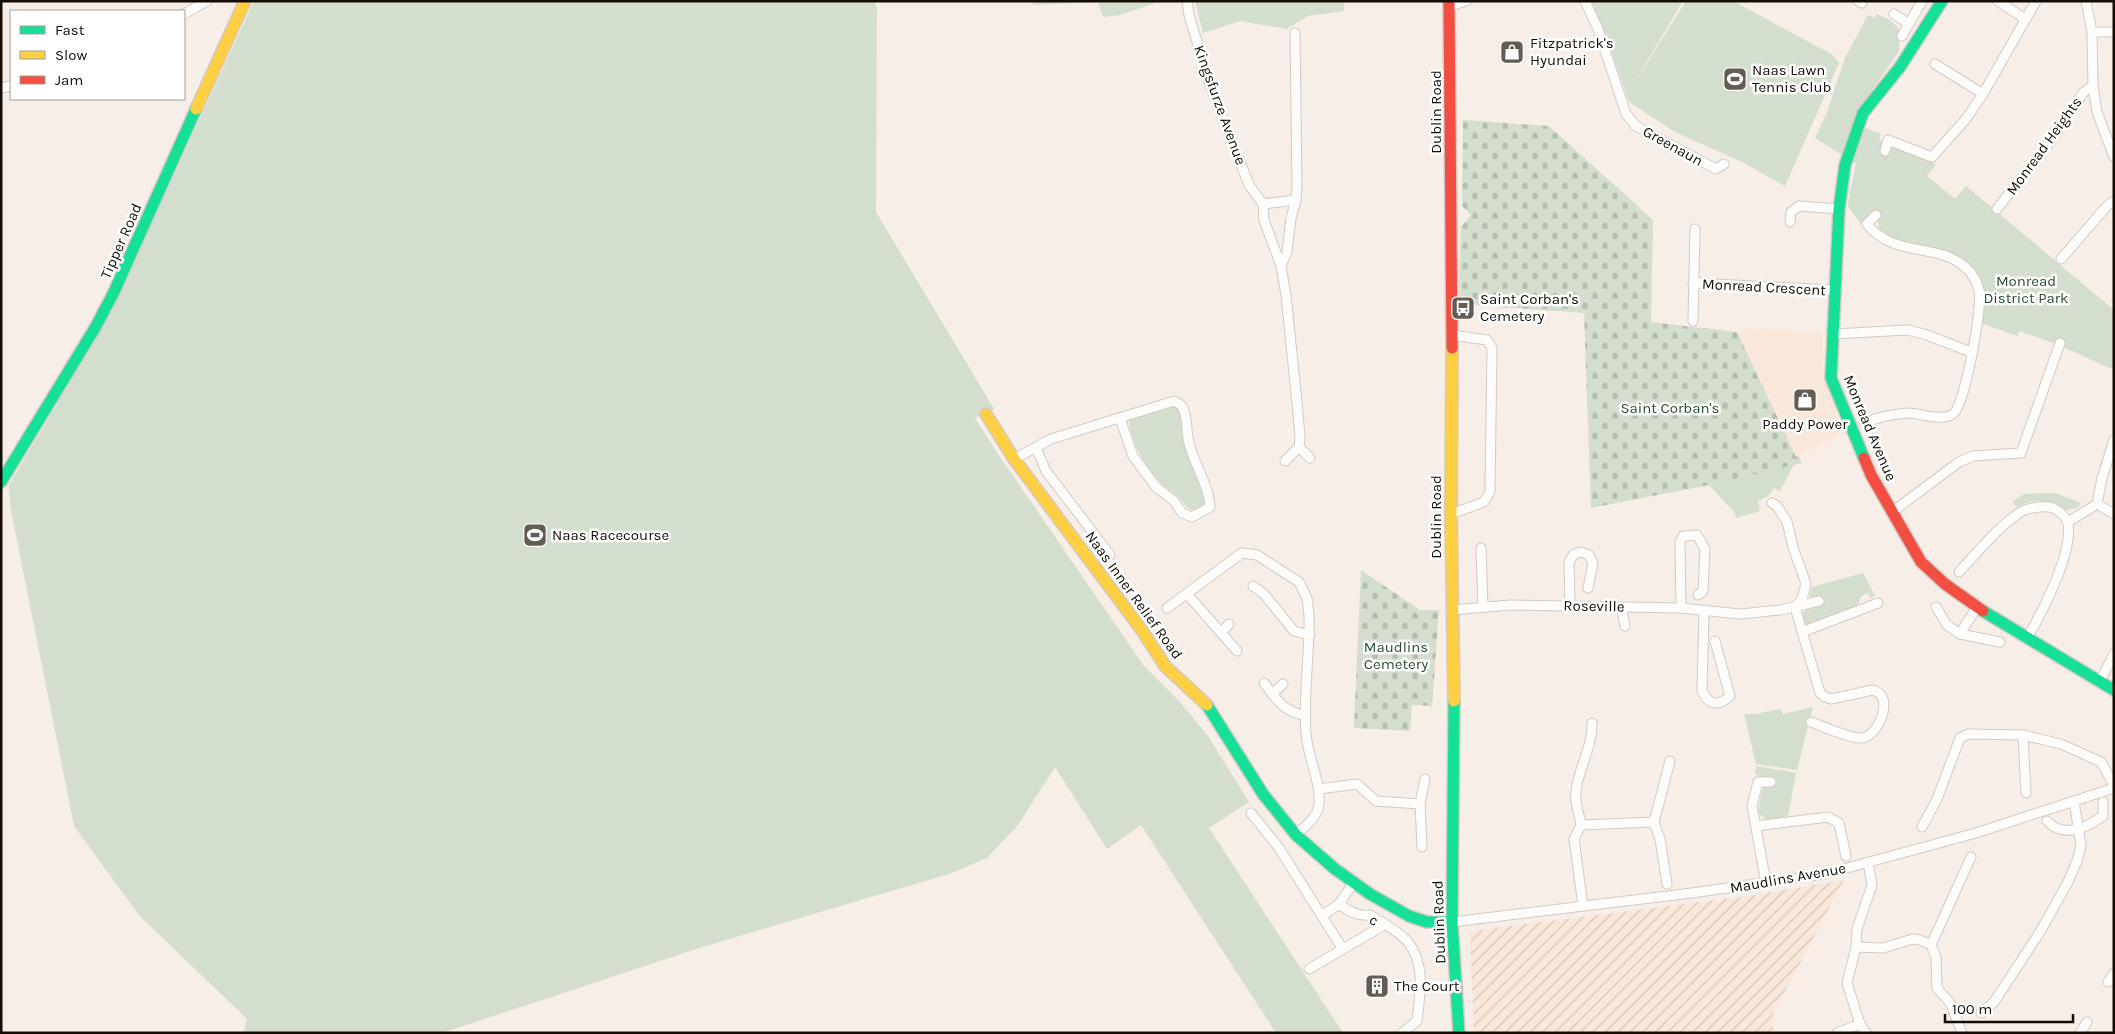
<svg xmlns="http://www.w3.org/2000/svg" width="2115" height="1034" font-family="Karla,sans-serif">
<defs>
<pattern id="industrial-furrows" width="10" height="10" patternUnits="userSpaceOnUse" patternTransform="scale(1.25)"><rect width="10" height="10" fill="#f9e8d9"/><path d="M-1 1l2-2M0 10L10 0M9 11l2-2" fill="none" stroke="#d5c6b9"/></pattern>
<pattern id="cemetery-stones" width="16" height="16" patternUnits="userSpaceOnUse" patternTransform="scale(1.25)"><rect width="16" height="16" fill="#d4dece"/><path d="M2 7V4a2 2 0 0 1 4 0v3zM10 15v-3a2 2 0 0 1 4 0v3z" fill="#b5bdaf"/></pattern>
</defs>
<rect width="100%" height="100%" fill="#f6eee7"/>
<polygon fill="#f9e8d9" points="1750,328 1822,334 1824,376 1843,434 1796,457 1737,332 1743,333"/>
<polygon fill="url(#industrial-furrows)" points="1844,880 1773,1014 1773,1033 1474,1033 1470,931 1747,896"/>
<g fill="#d4dece">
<polygon points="254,1 874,1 877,8 876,212 994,409 975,418 998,454 1144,666 1180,702 1208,736 1249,802 1209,828 1343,1033 1276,1033 1141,825 1107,849 1055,767 1018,825 987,858 952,873 699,948 442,1033 244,1033 247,1019 139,915 74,826 22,566 10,505 9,485 110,314"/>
<polygon points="1032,1 1161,1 1120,15 1103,17 1098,2 1033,5"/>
<polygon points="1195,1 1344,1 1344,11 1308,16 1287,29 1240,21 1203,33"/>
<polygon points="1590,1 1683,1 1631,88 1686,1 1733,1 1833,55 1839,63 1785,186 1742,162 1675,132 1629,102 1604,31"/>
<polygon points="1876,14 1890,20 1900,30 1899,51 1856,114 1865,128 1881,134 1879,139 1882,142 1936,164 1927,176 1955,199 1966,186 2114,310 2114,370 2056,344 2019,331 2018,336 1983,324 1984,291 1982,291 1980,278 1969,267 1895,241 1879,231 1878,218 1873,213 1861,224 1849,208 1848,202 1856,164 1815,138 1826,115 1845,58 1868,15 1875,18"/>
<path d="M1175 404 1181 409 1189 452 1198 480 1206 493V502L1194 511C1185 508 1183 501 1177 496 1172 491 1165 488 1161 483 1145 466 1131 443 1129 420L1134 416Z"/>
<polygon points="1794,464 1780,491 1774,488 1768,496 1758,501 1760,511 1736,518 1735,513 1709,485"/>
<path d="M2055 493 2081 503 2077 508 2065 510C2050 499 2034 498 2017 507L2012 502 2024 494Z"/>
<polygon points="1863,573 1875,596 1871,598 1868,593 1861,596 1857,607 1804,627 1801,614 1807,609 1812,587"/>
<polygon points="1813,707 1797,770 1756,764 1744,714 1755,714 1780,709 1783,714"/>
<path d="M1756 766 1796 773 1788 816 1766 820 1759 814C1758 798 1764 793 1764 778L1755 774Z"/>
</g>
<g fill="url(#cemetery-stones)">
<polygon points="1463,120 1549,126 1653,220 1651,322 1737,332 1796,457 1799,456 1802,463 1709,485 1591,508 1584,313 1459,304 1461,227 1471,215 1462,206"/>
<polygon points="1361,570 1420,610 1439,610 1432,706 1412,705 1410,731 1354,728"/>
</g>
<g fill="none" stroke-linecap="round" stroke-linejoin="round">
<g stroke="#d2cac3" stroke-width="11">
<g id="street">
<polyline points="1187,1 1189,15 1210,85 1249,185 1263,204 1296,200 1297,186 1295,33"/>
<polyline points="1585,1 1598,29 1626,114 1636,126 1716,169 1724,164"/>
<polyline points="1858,1 1862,3"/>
<polyline points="1998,1 2025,19"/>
<polyline points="2086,1 2092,32 2093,85 2097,112 2114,157"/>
<polyline points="1449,6 1467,1"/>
<polyline points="184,14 207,1"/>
<polyline points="1894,14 1909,24"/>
<polyline points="2092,32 2114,32"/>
<polyline points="1902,36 1922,1"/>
<polyline points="1935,64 1983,94"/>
<polyline points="1,88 11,86"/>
<polyline points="1885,151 1888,140 1932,157 1966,119 1983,94 2036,1"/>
<polyline points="1296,200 1291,218 1287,252 1281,266 1286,295 1298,413 1300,437 1299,447"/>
<polyline points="1263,204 1264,220 1281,266"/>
<polyline points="1997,209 2055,135 2083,93 2093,85"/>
<polyline points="1790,222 1791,212 1799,206 1839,209"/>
<polyline points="2061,259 2107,206 2114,201"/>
<polyline points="1693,283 1836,290"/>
<polyline points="1693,321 1695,229"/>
<polyline points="1834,334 1907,330 1924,334 1971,352"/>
<path d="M1864 423C1879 417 1892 414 1908 413 1922 413 1940 422 1953 414 1965 406 1983 305 1979 290 1977 282 1972 273 1965 267 1937 242 1893 258 1867 224L1876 215"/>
<polyline points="1036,448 1046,471 1110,555"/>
<path d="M1014 459 1051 439 1174 401C1178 403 1181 404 1183 408 1188 418 1186 432 1189 443 1194 464 1209 485 1210 507L1192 517 1182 513 1174 501 1156 487 1133 456 1120 418"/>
<polyline points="1285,461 1299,447 1310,458"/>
<path d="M1772 503 1777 506 1787 522 1793 547 1806 584 1802 599 1795 607 1820 693 1825 697 1831 699 1873 690C1875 691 1878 692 1880 694 1891 706 1876 738 1861 738 1851 739 1822 726 1811 722"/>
<polyline points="2097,504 2114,514"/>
<polyline points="1892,512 1959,462 1973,456 2021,453 2060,343"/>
<polyline points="1451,514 1484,502 1490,492 1492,348 1487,340 1451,335"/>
<polyline points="2068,522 2097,504 2102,478 2114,440"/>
<polyline points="1481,548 1483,607"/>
<path d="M1959 572C1978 552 1996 529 2019 513 2027 508 2044 505 2053 508 2059 511 2067 517 2068 524 2073 553 2042 613 2027 638"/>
<polyline points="1253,586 1264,594 1294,631 1310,635"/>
<polyline points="1187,594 1237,651"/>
<polyline points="1570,606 1569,562 1574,554 1581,552 1589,555 1593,563 1588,588"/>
<polyline points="1621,607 1625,626"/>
<polyline points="1936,607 1947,625 1960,634"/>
<polyline points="1977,607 1960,634 2000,642"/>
<path d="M1167 608 1242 553 1257 555 1299 582 1307 598 1309 615C1310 654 1303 694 1306 734 1308 758 1321 781 1319 805 1317 818 1305 826 1296 835"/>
<polyline points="1681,608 1680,542 1683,536 1697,535 1705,549 1703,591 1698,595"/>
<polyline points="1452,610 1510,605 1681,608 1740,614 1781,610 1819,601"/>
<path d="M1704 610 1702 691C1709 706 1719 706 1730 696L1715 641"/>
<polyline points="1802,632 1878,603"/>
<polyline points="1221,633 1229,624"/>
<polyline points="2100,681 2114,654"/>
<path d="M1264 683C1278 701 1282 710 1305 716"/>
<polyline points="1272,694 1283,684"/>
<polyline points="2023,735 2026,793"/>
<polyline points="1319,789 1357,784 1376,801 1420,804"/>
<polyline points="1251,813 1279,848 1342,948"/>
<path d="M2047 821C2064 839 2086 828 2103 816V802"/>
<polyline points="1654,822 1660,839 1667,884"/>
<polyline points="1581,825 1654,822 1670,761"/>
<polyline points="1756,826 1828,817 1839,823 1846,856"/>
<polyline points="1922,827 1937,799 1960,738 1968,734 2023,735 2061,744 2101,762 2114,785"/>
<polyline points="1422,847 1420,804 1425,779"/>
<polyline points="1766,883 1752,806 1758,782 1771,782"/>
<path d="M1339 904C1350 912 1357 916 1370 915 1382 923 1399 931 1408 942 1426 965 1420 994 1417 1021L1402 1033"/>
<path d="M1583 906 1574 839 1581 825C1580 817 1577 809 1576 802 1573 778 1593 749 1592 723"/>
<polyline points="1322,916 1339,904 1354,882"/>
<polyline points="1452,922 1692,893 1825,874 1976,833 2114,788"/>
<polyline points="1931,945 1971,857"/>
<polyline points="1856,947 1883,948 1913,939 1920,940 1931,945 1936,957 1937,988 1951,1004 1962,1033"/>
<polyline points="1309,969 1384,925"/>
<polyline points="2108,982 2114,973"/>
<polyline points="1981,1013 1994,1002 2040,932 2068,882 2077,861 2081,846 2074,801"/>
<polyline points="1837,1033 1860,1024"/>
<polyline points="1866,1033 1860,1024 1847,983 1856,947 1857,929 1872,885 1868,862"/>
<polyline points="2080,1033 2087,1022"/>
</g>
</g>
<g stroke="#d2cac3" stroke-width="14">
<g id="fast">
<polyline points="1864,458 1831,378 1839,209 1845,165 1863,113 1900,67 1942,1"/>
<polyline points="1,482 95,328 113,294 196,109"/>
<polyline points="1983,611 2114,690"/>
<polyline points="1454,701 1452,922 1459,1033"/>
<polyline points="1207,705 1263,794 1296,835 1335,869 1370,894 1409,916 1427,922 1452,922"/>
</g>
</g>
<g stroke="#d2cac3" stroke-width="14">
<g id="slow">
<polyline points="196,109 245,1"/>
<polyline points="1452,348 1451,514 1454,701"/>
<polyline points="986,414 1014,459 1141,629 1165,666 1207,705"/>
</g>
</g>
<g stroke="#d2cac3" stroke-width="14">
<g id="jam">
<polyline points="1449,1 1452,348"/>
<polyline points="1864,458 1871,475 1921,562 1945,584 1983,611"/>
</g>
</g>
<use href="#street" stroke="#fefcfb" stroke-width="9"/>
<use href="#fast" stroke="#16e098" stroke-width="11"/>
<use href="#slow" stroke="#ffcf43" stroke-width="11"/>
<use href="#jam" stroke="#f24e42" stroke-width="11"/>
</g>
<defs>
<g id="shop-square" transform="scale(1.25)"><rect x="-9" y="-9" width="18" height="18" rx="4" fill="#635c55" stroke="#fff"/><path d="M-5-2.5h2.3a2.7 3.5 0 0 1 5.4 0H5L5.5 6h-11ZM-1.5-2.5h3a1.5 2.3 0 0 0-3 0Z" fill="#fff"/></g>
<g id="stadium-square" transform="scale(1.25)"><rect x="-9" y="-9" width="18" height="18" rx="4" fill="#635c55" stroke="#fff"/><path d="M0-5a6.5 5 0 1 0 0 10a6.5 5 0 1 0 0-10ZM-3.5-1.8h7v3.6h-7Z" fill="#fff"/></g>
<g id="bus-square" transform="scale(1.25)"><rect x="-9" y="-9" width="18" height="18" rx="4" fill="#635c55" stroke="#fff"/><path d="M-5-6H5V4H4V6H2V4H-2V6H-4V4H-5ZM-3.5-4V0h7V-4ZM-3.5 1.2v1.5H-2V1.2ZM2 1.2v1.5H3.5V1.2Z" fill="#fff"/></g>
<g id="building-square" transform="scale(1.25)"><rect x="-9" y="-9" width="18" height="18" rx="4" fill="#635c55" stroke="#fff"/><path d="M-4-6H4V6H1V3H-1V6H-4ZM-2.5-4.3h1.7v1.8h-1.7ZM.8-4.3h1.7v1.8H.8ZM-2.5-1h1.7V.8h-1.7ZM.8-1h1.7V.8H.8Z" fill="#fff"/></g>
</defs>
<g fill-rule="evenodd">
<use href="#shop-square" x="1512" y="52"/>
<use href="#stadium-square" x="1735" y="79"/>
<use href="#bus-square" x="1463" y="308"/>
<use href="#shop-square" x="1805" y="400"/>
<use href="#stadium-square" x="535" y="535"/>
<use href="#building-square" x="1377" y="986"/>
</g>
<g text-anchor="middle" stroke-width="5" stroke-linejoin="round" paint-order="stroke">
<g font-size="15" fill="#140d06" stroke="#fff" text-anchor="start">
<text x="1530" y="48">Fitzpatrick's<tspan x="1530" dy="17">Hyundai</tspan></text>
<text x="1752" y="75">Naas Lawn<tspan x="1752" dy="17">Tennis Club</tspan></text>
<text x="1480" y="304">Saint Corban's<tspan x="1480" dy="17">Cemetery</tspan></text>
<text x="1805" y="429" text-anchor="middle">Paddy Power</text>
<text x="552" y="540">Naas Racecourse</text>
<text x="1394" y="991">The Court</text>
</g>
<g font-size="15" fill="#140d06" stroke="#fff">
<text transform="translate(1220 105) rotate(70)" y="5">Kingsfurze Avenue</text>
<text transform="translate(1436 112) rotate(-90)" y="5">Dublin Road</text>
<text transform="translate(1673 146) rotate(29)" y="5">Greenaun</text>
<text transform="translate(2044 146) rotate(-54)" y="5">Monread Heights</text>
<text transform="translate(121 241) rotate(-66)" y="5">Tipper Road</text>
<text transform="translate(1764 287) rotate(3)" y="5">Monread Crescent</text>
<text transform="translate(1870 428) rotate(67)" y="5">Monread Avenue</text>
<text transform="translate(1436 517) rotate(-90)" y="5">Dublin Road</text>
<text transform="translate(1134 595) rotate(54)" y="5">Naas Inner Relief Road</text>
<text transform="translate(1594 606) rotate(1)" y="5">Roseville</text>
<text transform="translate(1788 878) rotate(-10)" y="5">Maudlins Avenue</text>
<text transform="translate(1374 920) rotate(25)" y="5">c</text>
<text transform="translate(1439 922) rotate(-92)" y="5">Dublin Road</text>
</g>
<g font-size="15" fill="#27502e" stroke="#fff">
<text x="2026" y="286">Monread<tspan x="2026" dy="17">District Park</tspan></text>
<text x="1670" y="413">Saint Corban's</text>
<text x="1396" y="652">Maudlins<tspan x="1396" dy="17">Cemetery</tspan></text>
</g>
</g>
<rect width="2115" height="1034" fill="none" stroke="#140d06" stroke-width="5"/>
<rect x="10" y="10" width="175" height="90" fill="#ffffff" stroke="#a19e9b"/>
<rect x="20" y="26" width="25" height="8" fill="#16e098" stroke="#a19e9b"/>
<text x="55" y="35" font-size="15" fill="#140d06">Fast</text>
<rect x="20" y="51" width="25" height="8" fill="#ffcf43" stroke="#a19e9b"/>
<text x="55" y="60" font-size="15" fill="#140d06">Slow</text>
<rect x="20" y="76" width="25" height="8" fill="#f24e42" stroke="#a19e9b"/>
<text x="55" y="85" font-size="15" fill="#140d06">Jam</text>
<path d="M1945 1014v8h128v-8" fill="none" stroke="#140d06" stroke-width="2.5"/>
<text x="1952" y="1014" font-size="15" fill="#140d06" stroke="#ffffff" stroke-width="4" paint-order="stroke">100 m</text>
</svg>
